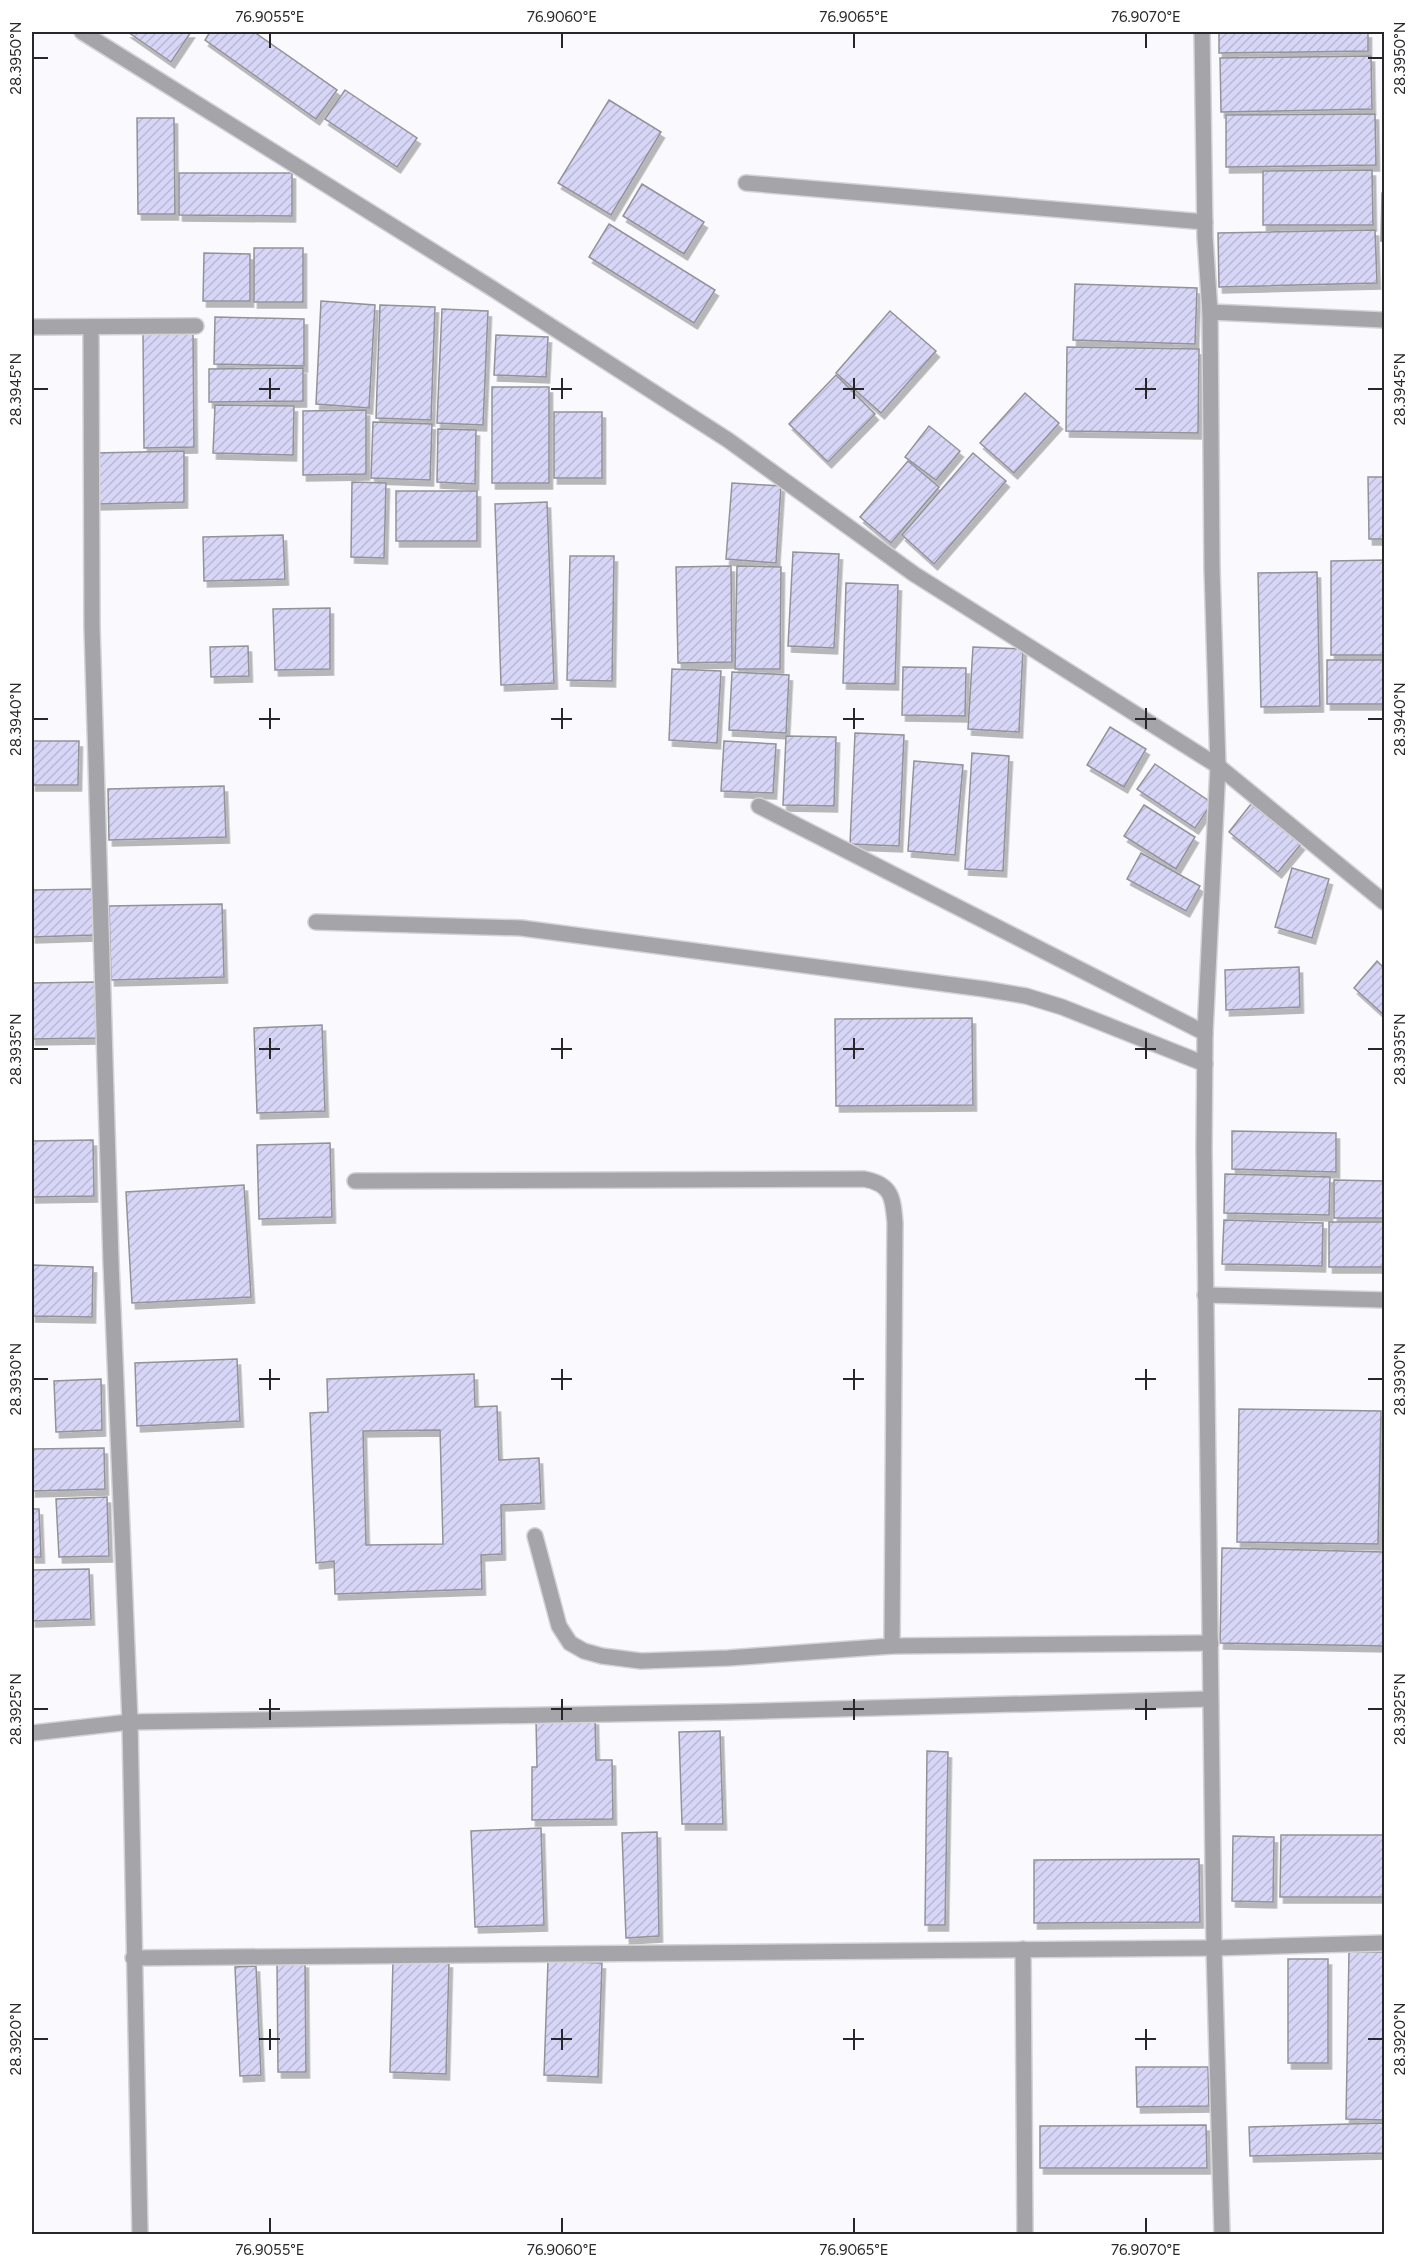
<svg xmlns="http://www.w3.org/2000/svg" width="1416" height="2266" font-family="Figtree,sans-serif">
<defs>
<pattern id="building-hatch" width="6" height="6" patternUnits="userSpaceOnUse" patternTransform="scale(1.5)"><rect width="6" height="6" fill="#d7d6f7"/><path d="M-1 1l2-2M0 6l6-6M5 7l2-2" fill="none" stroke="#b9b8d4"/></pattern>
<filter id="shadow"><feDropShadow dx="3.5" dy="6" stdDeviation="0" flood-color="#0004"/></filter>
</defs>
<rect width="100%" height="100%" fill="#fafafe"/>
<g fill="url(#building-hatch)" stroke="#92929a" stroke-width="1.5" fill-rule="evenodd" filter="url(#shadow)">
<polygon points="128,32 191,32 171,62"/>
<polygon points="210,32 254,32 337,90 316,119 205,40"/>
<polygon points="1219,32 1368,32 1368,51 1219,53"/>
<polygon points="1371,56 1372,109 1221,112 1220,58"/>
<polygon points="345,90 417,138 397,167 325,119"/>
<polygon points="609,100 661,132 611,215 558,183"/>
<polygon points="1375,114 1376,165 1226,167 1226,115"/>
<polygon points="137,118 174,118 175,214 138,214"/>
<polygon points="1372,170 1373,225 1263,225 1263,171"/>
<polygon points="179,173 292,173 292,216 179,215"/>
<polygon points="642,184 704,222 684,254 623,216"/>
<polygon points="1382,193 1384,193 1384,241 1381,241"/>
<polygon points="609,224 715,290 694,323 589,257"/>
<polygon points="1375,230 1377,283 1219,287 1218,233"/>
<rect x="254" y="248" width="49" height="54"/>
<polygon points="204,253 250,254 250,301 203,301"/>
<polygon points="1075,284 1197,288 1195,344 1073,340"/>
<polygon points="321,301 375,305 369,408 316,404"/>
<polygon points="380,305 435,307 431,420 376,418"/>
<polygon points="442,309 488,311 483,425 437,423"/>
<polygon points="890,311 936,351 881,413 836,373"/>
<polygon points="215,317 304,319 304,366 214,364"/>
<polygon points="193,333 194,447 144,448 143,334"/>
<polygon points="496,335 548,337 546,377 494,375"/>
<polygon points="1067,347 1199,349 1198,433 1066,431"/>
<polygon points="303,368 303,401 209,402 209,369"/>
<polygon points="836,375 875,414 828,462 789,424"/>
<rect x="492" y="387" width="57" height="96"/>
<polygon points="1025,393 1059,423 1014,473 980,443"/>
<polygon points="215,405 294,406 293,455 213,453"/>
<polygon points="366,410 366,474 303,475 303,411"/>
<rect x="554" y="412" width="48" height="66"/>
<polygon points="373,422 432,424 430,480 371,478"/>
<polygon points="929,426 960,451 936,480 905,457"/>
<polygon points="438,429 476,430 475,484 437,482"/>
<polygon points="184,451 184,502 97,504 96,453"/>
<polygon points="973,453 1006,481 934,564 902,535"/>
<polygon points="908,461 939,487 891,543 860,517"/>
<polygon points="1368,477 1384,477 1384,539 1369,539"/>
<polygon points="352,482 386,483 384,558 351,557"/>
<polygon points="732,483 781,486 776,563 726,559"/>
<rect x="396" y="491" width="81" height="50"/>
<polygon points="547,502 554,683 501,685 495,504"/>
<polygon points="283,535 285,579 204,581 203,537"/>
<polygon points="793,552 839,554 834,648 788,646"/>
<polygon points="570,556 614,556 612,681 567,680"/>
<polygon points="1384,560 1384,655 1331,655 1331,561"/>
<polygon points="731,566 732,662 678,663 676,567"/>
<polygon points="737,566 781,567 780,669 735,669"/>
<polygon points="1317,572 1320,706 1261,707 1258,573"/>
<polygon points="846,583 898,585 895,684 843,683"/>
<polygon points="330,608 330,669 275,670 273,609"/>
<polygon points="248,646 249,676 211,677 210,647"/>
<polygon points="973,647 1023,649 1019,732 968,729"/>
<rect x="1327" y="660" width="57" height="44"/>
<polygon points="903,667 966,668 965,716 902,715"/>
<polygon points="672,669 721,671 717,743 669,740"/>
<polygon points="732,672 789,675 786,733 729,730"/>
<polygon points="1110,727 1146,749 1124,787 1087,765"/>
<polygon points="855,733 904,735 899,846 850,844"/>
<polygon points="786,736 836,737 834,806 783,805"/>
<polygon points="32,741 79,741 78,785 32,785"/>
<polygon points="724,741 776,744 773,793 721,791"/>
<polygon points="972,753 1009,756 1003,871 965,869"/>
<polygon points="914,761 963,765 955,855 908,851"/>
<polygon points="1155,764 1212,803 1195,828 1137,789"/>
<polygon points="224,786 226,837 109,840 108,789"/>
<polygon points="1251,804 1301,844 1278,872 1229,832"/>
<polygon points="1144,805 1195,837 1176,869 1124,836"/>
<polygon points="1141,853 1200,886 1186,911 1127,879"/>
<polygon points="1292,868 1329,879 1312,938 1275,927"/>
<polygon points="93,889 94,935 32,937 32,890"/>
<polygon points="222,904 224,977 111,980 109,906"/>
<polygon points="1377,961 1384,968 1384,1015 1354,988"/>
<polygon points="1299,967 1300,1007 1226,1010 1225,970"/>
<polygon points="95,982 96,1038 32,1039 32,983"/>
<polygon points="972,1018 973,1105 836,1106 835,1019"/>
<polygon points="322,1025 325,1111 257,1113 254,1028"/>
<polygon points="1232,1131 1336,1133 1336,1172 1232,1169"/>
<polygon points="93,1140 94,1196 32,1197 32,1141"/>
<polygon points="330,1143 332,1217 259,1219 257,1145"/>
<polygon points="1225,1174 1330,1177 1329,1215 1224,1213"/>
<polygon points="1334,1180 1384,1181 1384,1218 1334,1218"/>
<polygon points="244,1185 251,1297 132,1303 126,1192"/>
<polygon points="1224,1220 1323,1223 1322,1266 1222,1264"/>
<rect x="1329" y="1222" width="55" height="45"/>
<polygon points="32,1265 93,1267 92,1317 32,1316"/>
<polygon points="237,1359 240,1421 137,1426 135,1363"/>
<path d="M474 1374 475 1407 497 1406 499 1460 539 1458 541 1503 501 1505 502 1554 481 1555 482 1589 335 1594 334 1561 316 1563 310 1413 328 1412 327 1379ZM440 1430 443 1544 366 1545 363 1431Z"/>
<polygon points="101,1379 102,1430 56,1432 54,1381"/>
<polygon points="1239,1409 1381,1411 1378,1544 1237,1542"/>
<polygon points="104,1448 105,1489 32,1491 32,1449"/>
<polygon points="107,1497 109,1556 59,1557 56,1499"/>
<polygon points="32,1509 39,1509 41,1557 32,1557"/>
<polygon points="1222,1548 1384,1552 1384,1646 1220,1643"/>
<polygon points="89,1569 91,1619 32,1621 32,1570"/>
<polygon points="595,1719 596,1760 612,1760 613,1819 532,1820 532,1767 537,1767 536,1720"/>
<polygon points="720,1731 723,1824 682,1824 679,1732"/>
<polygon points="927,1751 948,1752 945,1925 925,1925"/>
<polygon points="541,1828 544,1925 475,1927 471,1831"/>
<polygon points="657,1832 659,1936 626,1938 622,1833"/>
<polygon points="1281,1835 1384,1835 1384,1897 1280,1897"/>
<polygon points="1233,1836 1274,1837 1273,1902 1232,1901"/>
<polygon points="1199,1859 1200,1922 1034,1923 1034,1860"/>
<polygon points="1349,1952 1384,1952 1384,2120 1346,2119"/>
<rect x="1288" y="1959" width="40" height="104"/>
<polygon points="393,1961 449,1962 446,2074 390,2072"/>
<polygon points="548,1961 602,1963 598,2077 544,2075"/>
<polygon points="305,1962 306,2072 278,2072 277,1963"/>
<polygon points="256,1966 261,2075 240,2076 235,1967"/>
<polygon points="1136,2067 1208,2067 1209,2106 1137,2107"/>
<polygon points="1384,2123 1384,2153 1250,2156 1249,2127"/>
<polygon points="1206,2125 1207,2168 1040,2168 1040,2126"/>
</g>
<g fill="none" stroke-linecap="round" stroke-linejoin="round">
<g stroke="#d4d4d8" stroke-width="18">
<g id="service">
<polyline points="316,922 521,928 984,989 1026,996 1062,1007 1205,1064"/>
<path d="M355 1181 864 1179C892 1184 893 1198 895 1223L892 1646"/>
<polyline points="535,1536 559,1626 570,1643 584,1651 602,1656 641,1661 728,1658 892,1646 1211,1643"/>
</g>
</g>
<g stroke="#d4d4d8" stroke-width="18">
<g id="minor">
<polyline points="82,32 490,287 728,440 914,574 1218,766 1384,902"/>
<polyline points="1202,32 1205,237 1210,312 1212,568 1218,766 1205,1033 1204,1149 1214,1948 1222,2234"/>
<polyline points="746,183 1205,222"/>
<polyline points="1210,312 1384,320"/>
<polyline points="32,327 196,326"/>
<polyline points="91,327 92,627 111,1262 130,1722 140,2234"/>
<polyline points="759,806 1205,1033"/>
<polyline points="1205,1295 1384,1300"/>
<polyline points="32,1733 130,1722 724,1712 1209,1699"/>
<polyline points="1023,1949 1025,2234"/>
<polyline points="133,1958 1214,1948 1384,1943"/>
</g>
</g>
<use href="#service" stroke="#a5a5a9" stroke-width="15"/>
<use href="#minor" stroke="#a5a5a9" stroke-width="15"/>
</g>
<path fill="none" stroke="#27272a" stroke-width="2" d="M270 33V48M562 33V48M854 33V48M1146 33V48M33 58H48M1368 58H1383M270 378V399M562 378V399M854 378V399M1146 378V399M33 389H48M259 389H280M551 389H572M843 389H864M1135 389H1156M1368 389H1383M270 708V729M562 708V729M854 708V729M1146 708V729M33 719H48M259 719H280M551 719H572M843 719H864M1135 719H1156M1368 719H1383M270 1038V1059M562 1038V1059M854 1038V1059M1146 1038V1059M33 1049H48M259 1049H280M551 1049H572M843 1049H864M1135 1049H1156M1368 1049H1383M270 1369V1390M562 1369V1390M854 1369V1390M1146 1369V1390M33 1379H48M259 1379H280M551 1379H572M843 1379H864M1135 1379H1156M1368 1379H1383M270 1699V1720M562 1699V1720M854 1699V1720M1146 1699V1720M33 1709H48M259 1709H280M551 1709H572M843 1709H864M1135 1709H1156M1368 1709H1383M270 2029V2050M562 2029V2050M854 2029V2050M1146 2029V2050M33 2039H48M259 2039H280M551 2039H572M843 2039H864M1135 2039H1156M1368 2039H1383M270 2218V2233M562 2218V2233M854 2218V2233M1146 2218V2233"/>
<rect width="1416" height="2266" fill="none" stroke="#ffffff" stroke-width="66"/>
<rect x="33" y="33" width="1350" height="2200" fill="none" stroke="#27272a" stroke-width="2"/>
<g font-size="15" text-anchor="middle" fill="#27272a">
<text x="270" y="22">76.9055°E</text>
<text x="562" y="22">76.9060°E</text>
<text x="854" y="22">76.9065°E</text>
<text x="1146" y="22">76.9070°E</text>
<text transform="translate(16 58) rotate(-90)" y="5">28.3950°N</text>
<text transform="translate(1400 58) rotate(-90)" y="5">28.3950°N</text>
<text transform="translate(16 389) rotate(-90)" y="5">28.3945°N</text>
<text transform="translate(1400 389) rotate(-90)" y="5">28.3945°N</text>
<text transform="translate(16 719) rotate(-90)" y="5">28.3940°N</text>
<text transform="translate(1400 719) rotate(-90)" y="5">28.3940°N</text>
<text transform="translate(16 1049) rotate(-90)" y="5">28.3935°N</text>
<text transform="translate(1400 1049) rotate(-90)" y="5">28.3935°N</text>
<text transform="translate(16 1379) rotate(-90)" y="5">28.3930°N</text>
<text transform="translate(1400 1379) rotate(-90)" y="5">28.3930°N</text>
<text transform="translate(16 1709) rotate(-90)" y="5">28.3925°N</text>
<text transform="translate(1400 1709) rotate(-90)" y="5">28.3925°N</text>
<text transform="translate(16 2039) rotate(-90)" y="5">28.3920°N</text>
<text transform="translate(1400 2039) rotate(-90)" y="5">28.3920°N</text>
<text x="270" y="2255">76.9055°E</text>
<text x="562" y="2255">76.9060°E</text>
<text x="854" y="2255">76.9065°E</text>
<text x="1146" y="2255">76.9070°E</text>
</g>
</svg>
